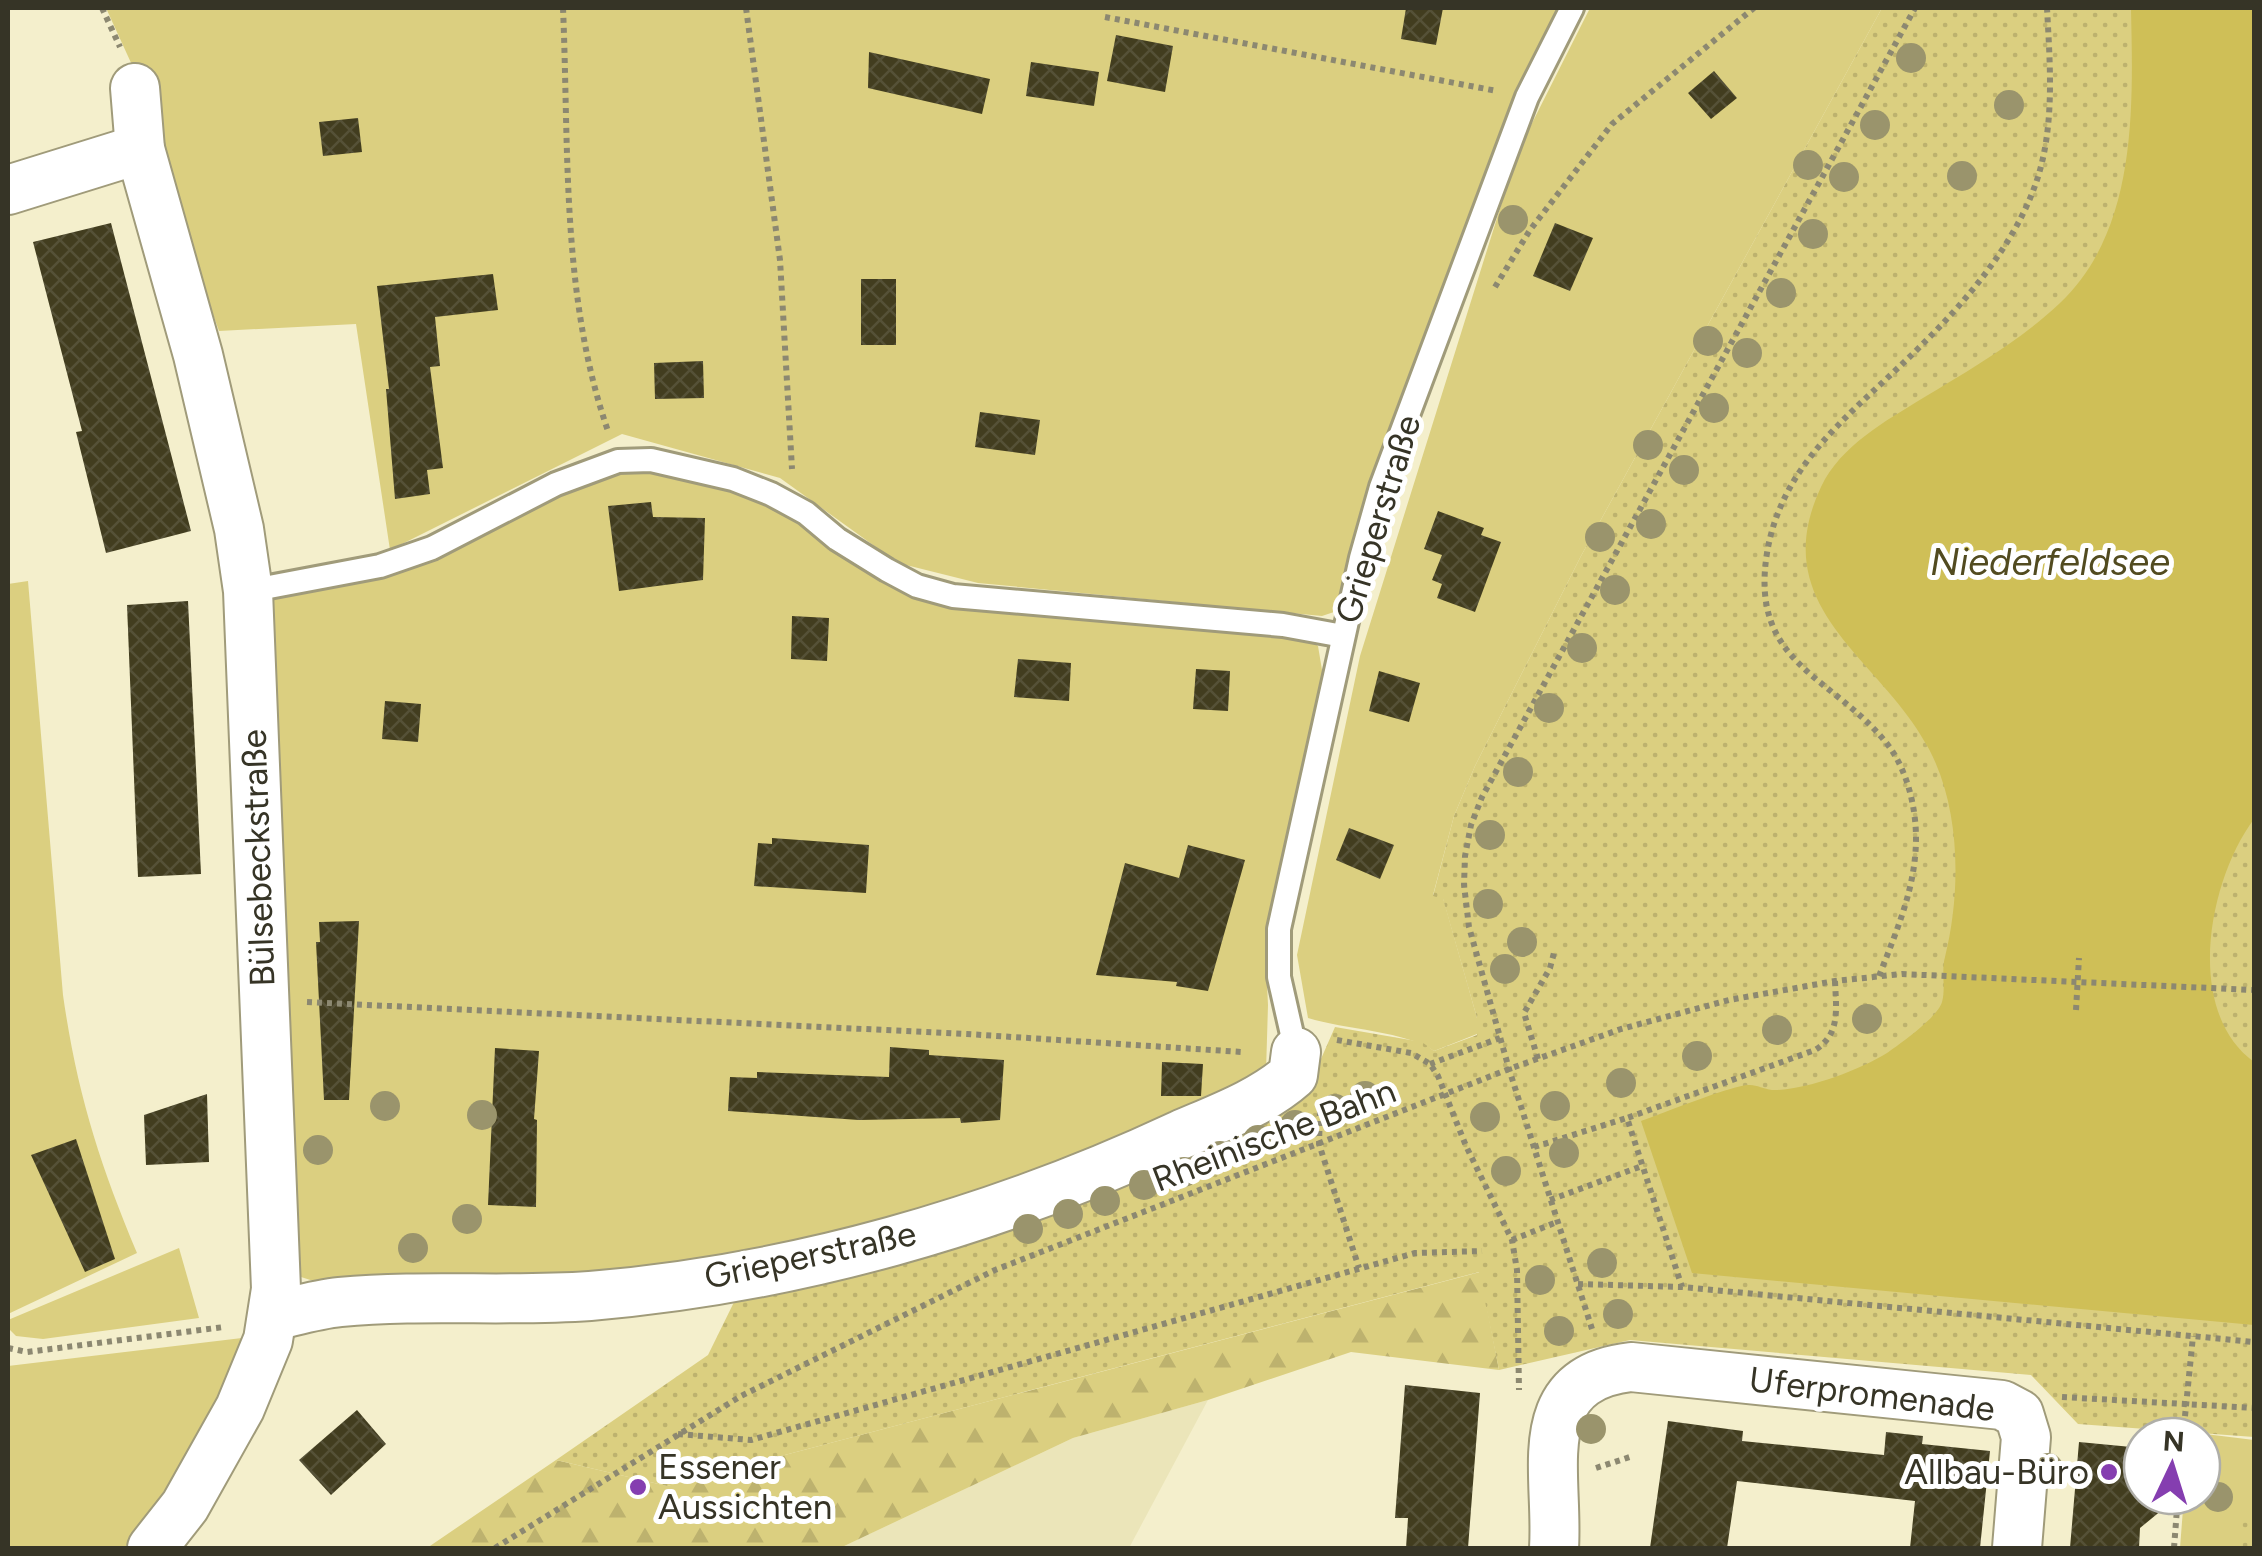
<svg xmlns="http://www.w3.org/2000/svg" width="2262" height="1556" font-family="Figtree,sans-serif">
<defs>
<pattern id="forest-firs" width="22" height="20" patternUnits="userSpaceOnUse" patternTransform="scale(2.5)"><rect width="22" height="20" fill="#dbcf80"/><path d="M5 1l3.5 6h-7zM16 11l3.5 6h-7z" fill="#bdb26e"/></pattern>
<pattern id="park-dots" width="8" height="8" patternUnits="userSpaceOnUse" patternTransform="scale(2.5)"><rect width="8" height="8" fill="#dbcf80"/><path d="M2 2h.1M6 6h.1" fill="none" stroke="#bdb26e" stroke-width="1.8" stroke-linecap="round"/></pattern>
<pattern id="building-cross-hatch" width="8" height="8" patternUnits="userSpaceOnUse" patternTransform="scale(2.5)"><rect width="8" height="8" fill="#423d1f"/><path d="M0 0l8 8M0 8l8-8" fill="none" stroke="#555137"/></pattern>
</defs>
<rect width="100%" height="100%" fill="#f4efcc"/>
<polygon fill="#ebe5b9" points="1208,1400 1129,1548 840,1548 1073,1438"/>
<g fill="#dbcf80">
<polygon points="106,8 1564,8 1402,409 1339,602 1334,612 1322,616 978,583 898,563 780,478 622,434 390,550 356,324 219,331 175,208 132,65"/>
<path d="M1590 8H1882L1581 556 1475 766 1454 816 1433 895 1443 898 1477 1018V1034L1434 1051C1409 1032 1343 1029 1308 1018L1297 955 1360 656 1370 624 1518 151Z"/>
<polygon points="617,472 658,472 744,489 937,602 1302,635 1318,646 1324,682 1265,942 1268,1005 1266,1072 1164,1123 923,1215 809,1244 598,1276 323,1284 301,1277 289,1262 270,601 567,487"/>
<path d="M28 581 63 995C77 1093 99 1162 137 1253L8 1314V584Z"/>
<polygon points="179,1248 199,1318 43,1339 16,1336 8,1328 8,1320"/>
<path d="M242 1338C215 1414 178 1488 124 1548H8V1366Z"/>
<polygon points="2189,1432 2254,1440 2254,1548 2180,1548 2184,1496 2202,1496 2202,1436 2189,1436"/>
</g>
<polygon fill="url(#forest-firs)" points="1480,1272 1499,1370 1351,1352 1208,1400 1073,1438 840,1548 427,1548 556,1460 667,1486"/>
<g fill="url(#park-dots)">
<polygon points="1882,8 2254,8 2254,1437 2078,1424 2031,1375 1630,1340 1499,1370 1479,1272 667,1486 556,1460 708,1355 738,1294 1310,1084 1335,1027 1422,1042 1434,1051 1477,1035 1477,1018 1443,899 1433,896 1454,816 1475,766 1581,556"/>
<polygon points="2254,1518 2254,1548 2241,1548 2238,1531 2242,1519"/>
</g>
<path fill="#cfbf57" d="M2131 8H2254V819C2209 879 2183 1010 2254 1062V1325L1692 1273 1641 1121C1662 1114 1734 1084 1750 1085 1757 1085 1764 1089 1772 1090 1804 1091 1860 1070 1887 1053 1900 1044 1938 1017 1942 1002 1946 988 1941 971 1945 957 1961 892 1961 810 1929 749 1881 657 1764 609 1821 487 1841 445 1886 421 1923 398 1971 369 2020 341 2060 303 2138 229 2133 106 2131 8Z"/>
<g fill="url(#building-cross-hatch)">
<polygon points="1406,8 1443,8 1436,45 1401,39"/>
<polygon points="1116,35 1173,46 1165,92 1107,81"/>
<polygon points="869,52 990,79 982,114 868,88"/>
<polygon points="1031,62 1099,72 1094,106 1026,96"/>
<polygon points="1714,71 1737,98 1711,119 1688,93"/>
<polygon points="358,118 362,152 323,156 319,122"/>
<polygon points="111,223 191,531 106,553 76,432 82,431 33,242"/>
<polygon points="1555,223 1593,238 1570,291 1533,276"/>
<polygon points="493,274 498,310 435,317 440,366 430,367 443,468 427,470 430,494 395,499 386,389 389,389 377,286"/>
<rect x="861" y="279" width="35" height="66"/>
<polygon points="703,361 704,398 655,399 654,363"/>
<polygon points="980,412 1040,420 1035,455 975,447"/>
<polygon points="651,502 653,517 705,518 703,580 619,591 608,506"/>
<polygon points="1438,511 1484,528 1481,535 1501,542 1475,612 1437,598 1442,584 1432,580 1442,555 1424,549"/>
<polygon points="188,601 201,874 138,877 127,605"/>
<polygon points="792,616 829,618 827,661 791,659"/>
<polygon points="1018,659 1071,663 1069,701 1014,697"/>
<polygon points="1196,669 1230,671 1228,711 1193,709"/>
<polygon points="1379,671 1420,683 1409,722 1369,711"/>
<polygon points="385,701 421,704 418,742 382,739"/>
<polygon points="1349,828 1394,845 1380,879 1336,860"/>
<polygon points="772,838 869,845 866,893 754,886 758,843 772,844"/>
<polygon points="1188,845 1245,860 1208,991 1176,986 1177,982 1096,975 1125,863 1179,878"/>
<polygon points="359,921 349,1100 324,1100 316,942 320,942 319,922"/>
<polygon points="890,1047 929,1050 929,1055 1004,1060 1000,1120 961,1123 960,1118 859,1120 728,1111 730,1077 757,1078 757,1072 889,1077"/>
<polygon points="495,1048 539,1051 534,1119 537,1120 536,1207 488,1205"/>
<polygon points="1162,1062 1203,1064 1201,1096 1161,1096"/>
<polygon points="207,1094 209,1162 146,1165 144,1115"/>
<polygon points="76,1139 115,1259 85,1272 31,1155"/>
<polygon points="1405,1385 1480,1393 1468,1548 1406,1548 1408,1518 1395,1518"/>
<polygon points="357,1410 386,1444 331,1495 299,1460"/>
<polygon points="1668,1421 1743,1431 1742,1441 1884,1455 1886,1432 1923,1436 1922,1444 1990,1451 1980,1548 1910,1548 1915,1501 1737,1481 1727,1548 1650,1548"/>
<polygon points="2079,1442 2142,1448 2142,1496 2179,1496 2140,1528 2139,1548 2070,1548"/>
</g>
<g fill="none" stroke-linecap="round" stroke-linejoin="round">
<g stroke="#a09b7a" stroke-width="28">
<g id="service">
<polyline points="248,591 380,566 432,548 556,484 618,461 651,460 733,479 771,494 806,513 837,539 887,570 917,586 953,596 1283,625 1343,636"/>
<polyline points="1296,1052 1279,977 1279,929 1361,558 1381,487 1527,97 1572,8"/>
</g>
</g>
<g stroke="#a09b7a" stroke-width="52">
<g id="minor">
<polyline points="135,88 140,149 198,355 239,529 248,591 276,1289 268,1340 240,1408 185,1506 152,1548"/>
<polyline points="8,190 140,149"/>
<path d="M273 1316C295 1311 318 1304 340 1302 423 1294 507 1302 590 1296 793 1279 996 1221 1180 1135 1219 1118 1261 1103 1293 1075L1296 1052"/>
<path d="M1554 1548C1559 1473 1526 1379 1631 1367L2002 1405 2019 1414 2026 1437 2017 1548"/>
</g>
</g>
<g stroke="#8c8871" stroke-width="6" stroke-dasharray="5 5" stroke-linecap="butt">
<polyline points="102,8 120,47"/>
<path d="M563 8C569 149 561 296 608 431"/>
<polyline points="746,8 780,260 792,469"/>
<polyline points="1105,17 1497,91"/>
<polyline points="1495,287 1530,230 1612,124 1754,8"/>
<path d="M1879 976C1897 930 1916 887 1916 838 1916 807 1907 770 1888 745 1833 675 1749 665 1767 553 1781 469 1841 422 1899 367 1953 316 2013 252 2037 180 2055 125 2050 65 2047 8"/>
<path d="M1835 981C1836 1008 1841 1034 1815 1050L1627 1118 1682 1287 2254 1342"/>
<polyline points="307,1002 967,1034 1242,1052"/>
<polyline points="2076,1010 2079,958"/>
<polyline points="1337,1040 1411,1053 1430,1064 1438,1076 1466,1146 1512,1240 1517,1270 1519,1390"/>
<polyline points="1538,1059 1524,1013 1550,968 1555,949"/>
<polyline points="1430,1064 1500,1038"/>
<polyline points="1320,1111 1319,1144 1359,1268"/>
<polyline points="1534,1147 1627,1118"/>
<polyline points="1550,1200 1642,1166"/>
<polyline points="1512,1240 1557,1222"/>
<polyline points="1578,1284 1682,1287"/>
<polyline points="1592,1329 1509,1069 1469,927 1464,885 1465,856 1471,825 1482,797 1915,8"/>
<polyline points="8,1348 27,1352 224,1327"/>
<polyline points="2062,1397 2254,1408"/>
<polyline points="678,1434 751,1440 1415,1253 1482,1251"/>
<polyline points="2183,1436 2193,1336"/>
<polyline points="1596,1468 1633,1456"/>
<polyline points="495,1548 741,1396 995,1270 1509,1069 1621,1029 1729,1000 1835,981 1902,974 2254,990"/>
<polyline points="2174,1548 2178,1496"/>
</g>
<use href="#service" stroke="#fff" stroke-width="22"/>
<use href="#minor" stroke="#fff" stroke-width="48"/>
</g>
<g fill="#9a946c">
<circle cx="1911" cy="58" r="15"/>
<circle cx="2009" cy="105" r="15"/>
<circle cx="1875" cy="125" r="15"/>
<circle cx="1808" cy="165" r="15"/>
<circle cx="1962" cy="176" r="15"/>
<circle cx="1844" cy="177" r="15"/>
<circle cx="1513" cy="220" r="15"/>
<circle cx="1813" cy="234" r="15"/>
<circle cx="1781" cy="293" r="15"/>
<circle cx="1708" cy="341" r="15"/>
<circle cx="1747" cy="353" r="15"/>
<circle cx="1714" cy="408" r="15"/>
<circle cx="1648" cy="445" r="15"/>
<circle cx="1684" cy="470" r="15"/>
<circle cx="1651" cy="524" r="15"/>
<circle cx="1600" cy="537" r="15"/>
<circle cx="1615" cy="590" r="15"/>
<circle cx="1582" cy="648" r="15"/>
<circle cx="1549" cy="708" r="15"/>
<circle cx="1518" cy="772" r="15"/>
<circle cx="1490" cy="835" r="15"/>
<circle cx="1488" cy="904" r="15"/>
<circle cx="1522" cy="942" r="15"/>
<circle cx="1505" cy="969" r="15"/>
<circle cx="1867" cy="1019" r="15"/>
<circle cx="1777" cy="1030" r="15"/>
<circle cx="1697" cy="1056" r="15"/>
<circle cx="1621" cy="1083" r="15"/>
<circle cx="1365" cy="1096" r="15"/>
<circle cx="385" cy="1106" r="15"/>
<circle cx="1555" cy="1106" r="15"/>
<circle cx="1335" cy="1109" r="15"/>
<circle cx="482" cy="1115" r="15"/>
<circle cx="1485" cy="1117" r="15"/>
<circle cx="1295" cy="1125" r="15"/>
<circle cx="1258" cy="1140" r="15"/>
<circle cx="318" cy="1150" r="15"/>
<circle cx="1564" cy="1153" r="15"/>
<circle cx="1220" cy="1156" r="15"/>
<circle cx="1506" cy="1171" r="15"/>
<circle cx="1184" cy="1172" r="15"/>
<circle cx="1144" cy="1185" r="15"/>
<circle cx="1105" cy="1201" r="15"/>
<circle cx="1068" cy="1214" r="15"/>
<circle cx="467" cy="1219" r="15"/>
<circle cx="1028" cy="1229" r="15"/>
<circle cx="413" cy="1248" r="15"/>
<circle cx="1602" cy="1263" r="15"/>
<circle cx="1540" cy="1280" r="15"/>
<circle cx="1618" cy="1314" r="15"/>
<circle cx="1559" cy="1331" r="15"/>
<circle cx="1591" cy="1429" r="15"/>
<circle cx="2048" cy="1468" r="15"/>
<circle cx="2218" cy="1497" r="15"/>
</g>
<g fill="#853eb0" stroke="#fff" stroke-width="4">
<circle cx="2109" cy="1472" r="10"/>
<circle cx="638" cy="1487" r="10"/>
</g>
<g text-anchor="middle" stroke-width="10" stroke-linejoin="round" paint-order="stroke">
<g font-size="35" fill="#363426" stroke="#fff">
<text transform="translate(1378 519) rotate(-73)" y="12">Grieperstraße</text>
<text transform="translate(258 858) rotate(-92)" y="12">Bülsebeckstraße</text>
<text transform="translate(1274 1135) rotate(-21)" y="12">Rheinische Bahn</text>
<text transform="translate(810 1255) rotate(-12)" y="12">Grieperstraße</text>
<text transform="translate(1872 1394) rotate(7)" y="12">Uferpromenade</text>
</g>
<g font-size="35" fill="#363426" stroke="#fff" text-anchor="start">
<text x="658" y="1479">Essener<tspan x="658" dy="40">Aussichten</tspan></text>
<text x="2089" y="1484" text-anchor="end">Allbau-Büro</text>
</g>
<g font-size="38" font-style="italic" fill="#524b20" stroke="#fff">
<text x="2050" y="575">Niederfeldsee</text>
</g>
</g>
<rect width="2262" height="1556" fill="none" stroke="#363426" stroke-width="20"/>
<g transform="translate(2172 1466) rotate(4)"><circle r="48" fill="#ffffff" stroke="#afaea8" stroke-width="2.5"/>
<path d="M0-8L18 38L0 25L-18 38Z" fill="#853eb0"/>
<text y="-15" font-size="28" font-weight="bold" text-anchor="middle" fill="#363426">N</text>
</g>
</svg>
